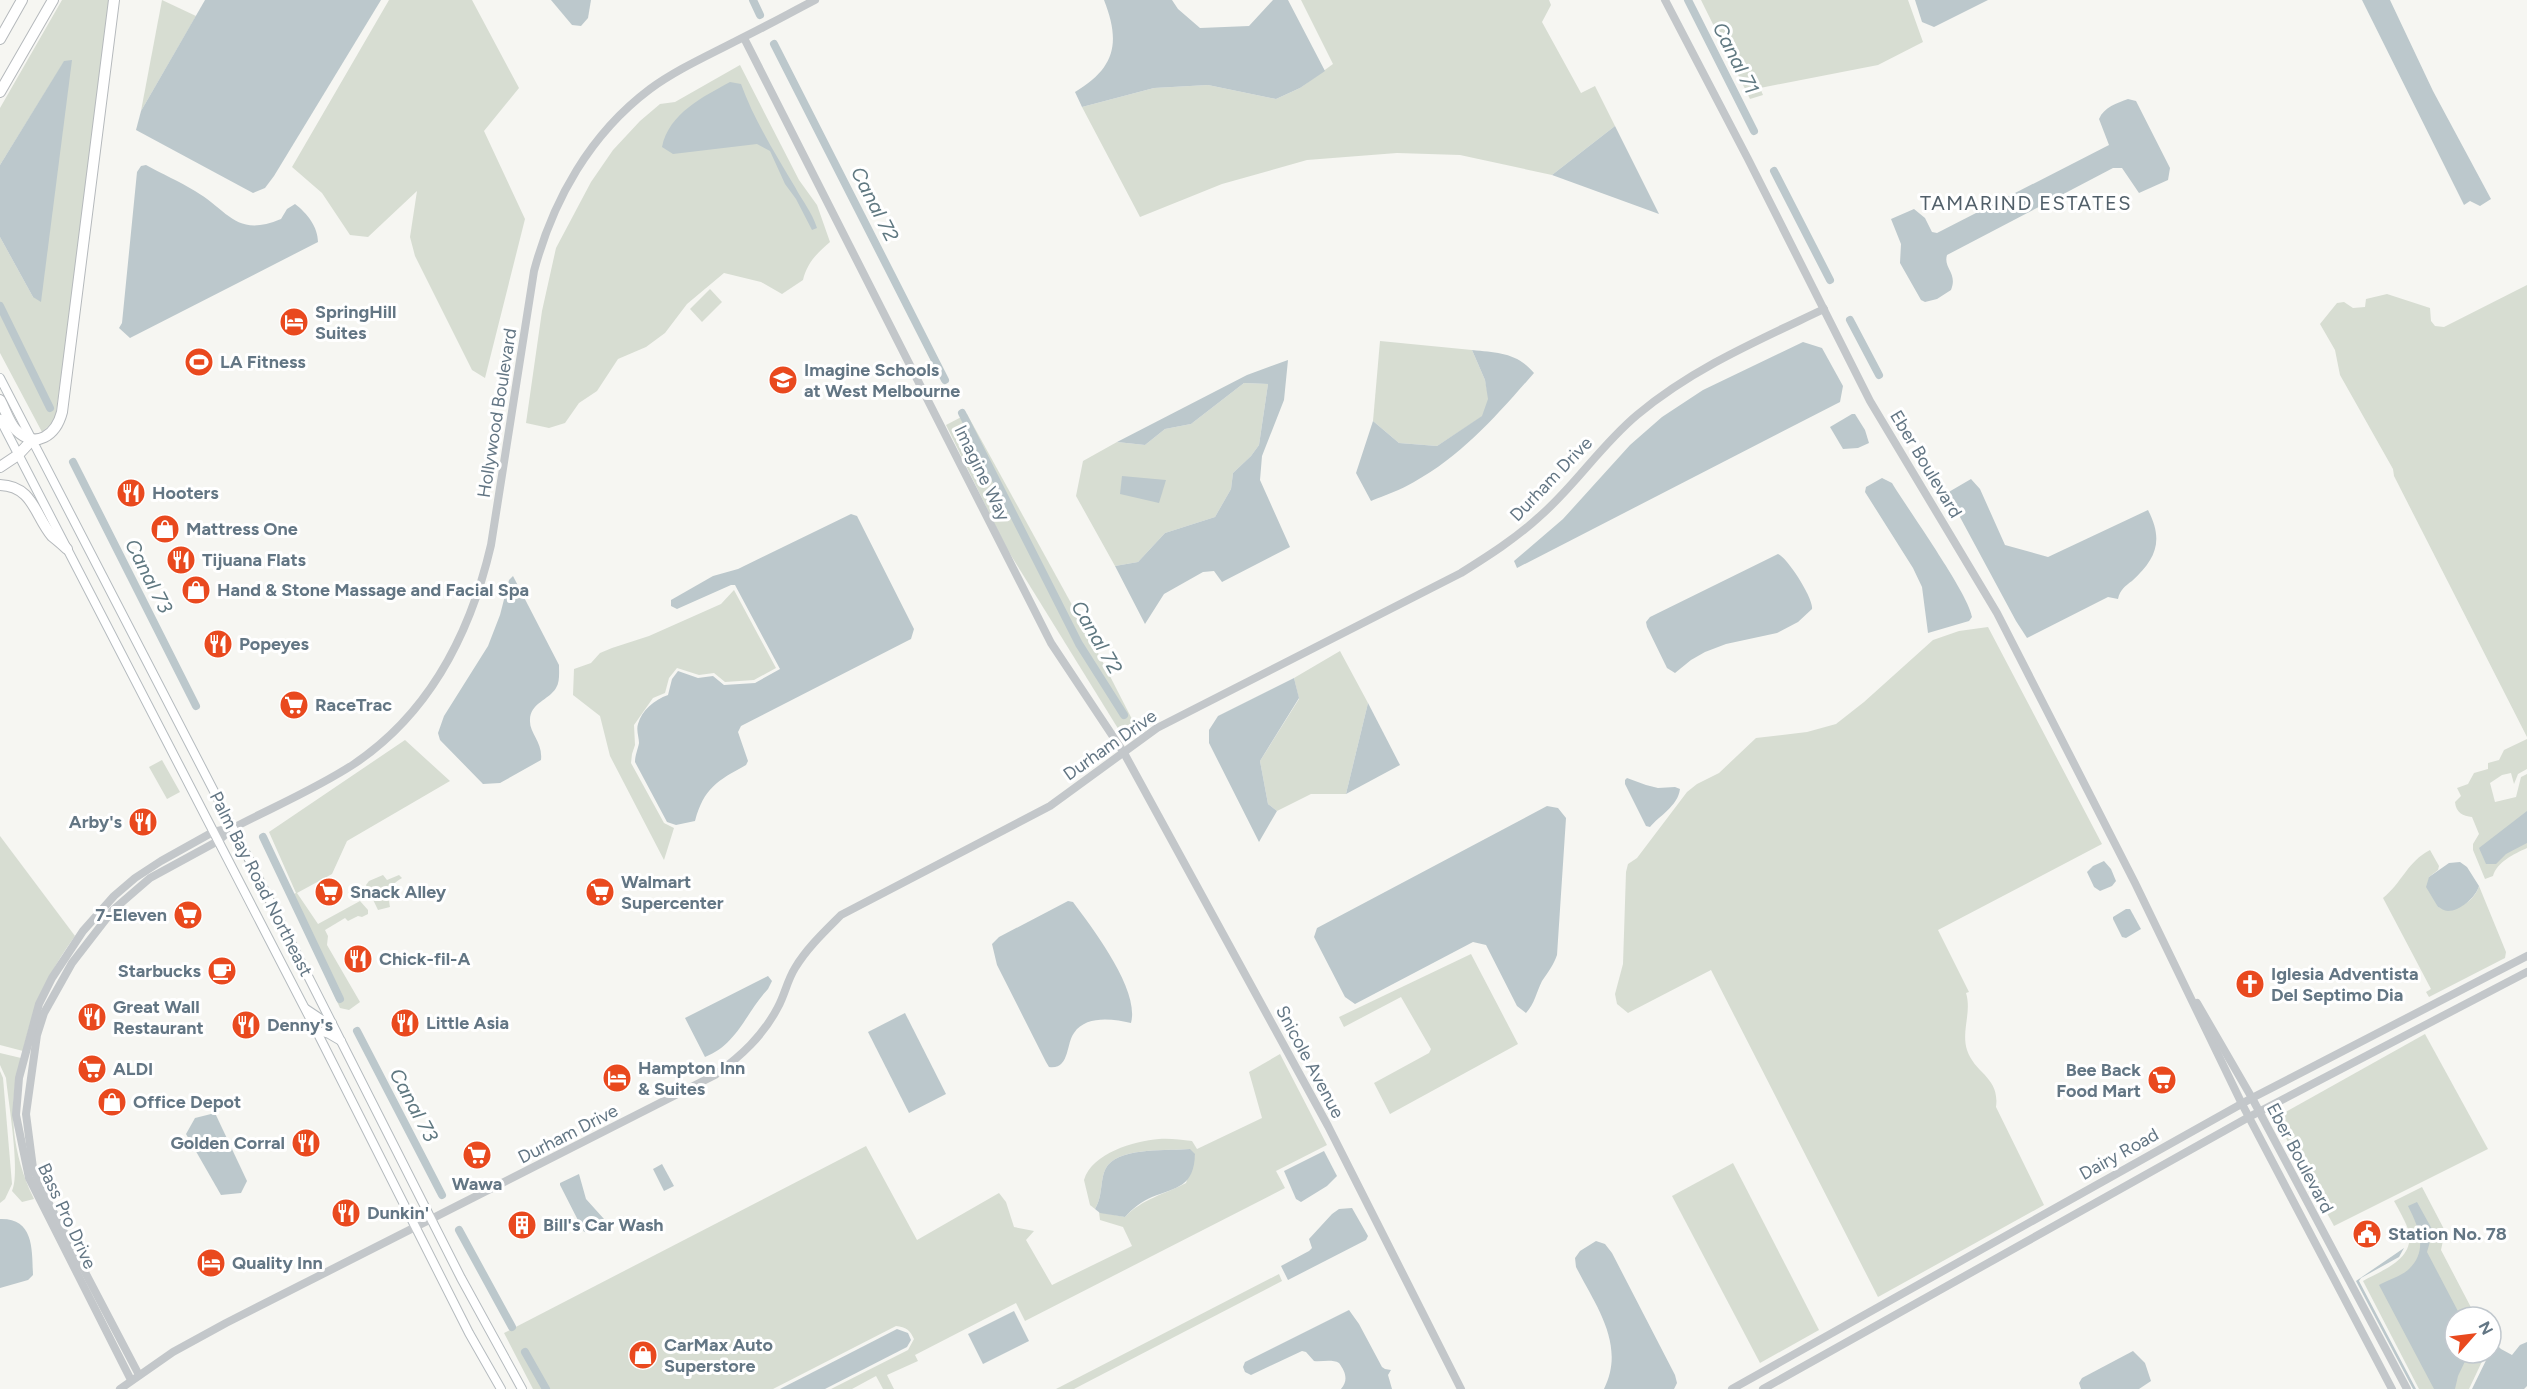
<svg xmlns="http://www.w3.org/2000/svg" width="2527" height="1389" font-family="Figtree,sans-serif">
<rect width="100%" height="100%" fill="#f6f6f2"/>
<g fill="#d7ddd2">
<polygon points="62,0 112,0 56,413 53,422 42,432 0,353 0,237 33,297 64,62 0,165 0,108"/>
<polygon points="162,0 196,16 141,111"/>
<polygon points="389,0 472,0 519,88 484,131 525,219 485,378 472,370 415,256 410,237 417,191 368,237 350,235 322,193 292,167"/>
<polygon points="1301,0 1549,0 1551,5 1542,22 1581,93 1595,86 1615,126 1552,175 1460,155 1397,153 1307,160 1222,184 1140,217 1082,107 1154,88 1208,85 1276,99 1300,88 1333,64"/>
<polygon points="1701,0 1908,0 1923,42 1878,65 1760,88 1763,95 1750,99"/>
<path d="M740 65 799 180 817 205 830 242C817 253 807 263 803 280L782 294 761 282 724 273 687 304 665 333 646 347 618 359 597 391 579 403 565 423 549 428 526 423 542 311 556 248 591 182 613 150 640 121 660 104 675 102Z"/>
<polygon points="2527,285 2527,737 2394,476 2393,469 2340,375 2335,350 2320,324 2337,303 2344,302 2353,308 2365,307 2366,299 2387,294 2430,308 2431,321 2435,326 2444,327"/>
<polygon points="710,289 722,302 702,322 690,309"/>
<polygon points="1380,341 1472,350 1485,380 1489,399 1483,416 1437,446 1399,443 1373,421"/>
<polygon points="1244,383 1268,384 1259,445 1251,456 1233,473 1231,489 1215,517 1165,533 1138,562 1115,566 1076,496 1083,461 1117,442 1145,445 1165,429 1191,424"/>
<polygon points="967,414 1093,643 1136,727 1122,735 1007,549 946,425"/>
<polygon points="734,590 776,668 754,680 725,682 714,673 699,675 677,668 669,678 665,693 653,698 634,725 635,745 632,754 631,763 664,823 674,828 664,860 610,756 600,716 573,695 574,669 591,663 600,653 612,648 649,636 721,604"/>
<path d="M1988 627 2102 844 1938 930 1969 992 1966 993C1972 1012 1961 1031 1967 1050 1975 1074 2000 1077 1996 1107L2044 1205 1878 1297 1711 970 1628 1013 1617 1004 1615 994 1623 964 1626 872 1628 864 1637 858 1687 792 1697 784 1719 773 1756 738 1807 732 1836 724 1864 702 1933 640 1959 631Z"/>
<polygon points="1340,651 1368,703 1346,794 1311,794 1277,811 1268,804 1260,761 1299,699 1294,678"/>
<path d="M2527 739V769L2518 774 2514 784 2511 773 2502 775 2490 783 2495 802 2516 797 2521 777 2527 774V848C2514 854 2497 862 2493 876L2485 879 2473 850V844L2479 834 2472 817C2463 816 2456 813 2455 802L2461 796 2457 788 2468 784 2474 773 2488 769V763L2499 760 2504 750Z"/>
<polygon points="405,740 450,781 347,841 332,874 297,893 318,924 360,901 368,910 368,914 362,917 358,916 348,921 345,918 325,930 328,936 327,945 360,1002 349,1010 340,1008 289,896 296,893 269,832"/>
<polygon points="162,760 180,792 167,799 149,767"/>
<path d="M0 836 75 936C48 973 33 1006 23 1051L0 1045Z"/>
<path d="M2430 850 2439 866 2438 870 2429 877 2438 907C2454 913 2474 903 2479 886L2506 952 2505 958 2429 997 2426 992 2431 989 2383 898C2401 884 2408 861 2430 850Z"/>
<path d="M383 875 387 880 399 875 402 878C388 886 388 893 390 907L378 910 366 885 369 881Z"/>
<polygon points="1471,954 1518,1044 1390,1114 1374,1083 1429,1053 1431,1049 1401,997 1344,1027 1339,1017"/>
<polygon points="2425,1034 2488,1149 2334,1226 2275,1118"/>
<path d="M0 1053 21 1058C7 1106 12 1154 34 1199L22 1202 12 1191C21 1174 8 1100 6 1078L0 1065Z"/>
<path d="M1280 1054 1327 1145 1272 1173 1276 1171 1285 1188 1025 1321 1016 1303 915 1355 918 1361 887 1375 894 1389H883L876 1376 852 1389H831L908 1350 914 1339C910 1330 906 1327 896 1326L773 1389H533L504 1333 866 1146 917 1240 999 1193 1006 1202 1014 1227 1034 1231 1026 1240 1052 1285 1132 1246 1123 1227 1100 1220 1099 1212 1125 1217C1142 1199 1165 1194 1186 1183L1195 1155 1189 1149C1168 1151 1123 1147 1108 1165 1099 1176 1104 1195 1095 1209L1090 1205 1084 1180C1092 1153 1134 1141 1159 1139 1170 1138 1181 1140 1192 1141L1197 1149 1262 1118 1249 1072Z"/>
<polygon points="0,1071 3,1078 12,1184 5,1199 0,1203"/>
<polygon points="1733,1163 1819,1330 1760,1363 1672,1196"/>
<path d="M2422 1187 2445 1231 2441 1250 2476 1317H2455V1353H2486L2469 1389H2419L2363 1281C2382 1270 2414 1260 2409 1232 2406 1222 2399 1210 2394 1201Z"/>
<polygon points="1279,1274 1282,1281 1074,1389 1056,1389"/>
</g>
<g fill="#bcc8cc">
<polygon points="205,0 381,0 274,176 265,188 253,193 136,130 141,111"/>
<polygon points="551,0 591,0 588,18 581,26 572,25"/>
<path d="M1104 0H1172L1178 9 1200 28 1249 26 1273 0H1288L1325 71 1300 88 1276 99 1208 85 1154 88 1082 107 1075 92C1115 68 1121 43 1104 0Z"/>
<polygon points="1915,0 1988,0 1934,27 1922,22"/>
<polygon points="2362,0 2390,0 2433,91 2491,199 2480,206 2470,201 2464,205"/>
<polygon points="72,60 41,302 33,297 0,237 0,165 64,61"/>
<path d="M730 82 741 84C754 120 776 155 795 187 803 202 812 212 817 228L812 230 796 199 785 184 770 151 757 144 673 154 662 147C669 113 703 97 730 82Z"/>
<path d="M2128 99 2136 101 2170 168 2168 180 2139 193 2122 168H2113L1947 255C1943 268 1958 273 1951 290L1937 299 1925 302 1921 300 1900 263 1901 244 1891 219 1914 209 1925 218 1932 232 1937 233 2109 145 2099 119C2104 107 2117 103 2128 99Z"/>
<polygon points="1615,126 1659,214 1552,175"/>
<path d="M146 165C162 174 179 181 195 191 229 211 236 238 281 219L287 209 295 204C307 213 318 227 318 242L130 338 119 328 122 323 137 172 141 166Z"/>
<polygon points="1803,342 1822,348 1843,386 1840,402 1517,568 1514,561 1563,519 1630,445 1662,417 1703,390"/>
<path d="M1472 350C1498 353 1516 352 1534 373 1498 414 1463 455 1414 482 1401 490 1385 495 1371 501L1356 473 1373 421 1399 443 1437 446 1482 416 1488 399 1485 380Z"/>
<polygon points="1288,360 1284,400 1262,456 1260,480 1290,547 1222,582 1214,571 1203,572 1164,594 1145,624 1115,566 1138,562 1165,533 1215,517 1231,489 1233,473 1251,456 1259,445 1268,384 1244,383 1191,424 1165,429 1145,445 1117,442 1247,375"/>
<polygon points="1852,414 1855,414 1865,430 1869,443 1858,448 1843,449 1830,427"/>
<polygon points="1122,476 1166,480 1159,503 1120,494"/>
<path d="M1882 478 1892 483C1907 508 1970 596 1972 617L1969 621 1928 633 1922 587 1913 568 1865 492 1866 487Z"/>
<path d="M1971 479 1980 489 2005 545 2048 557 2148 510C2164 541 2156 559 2132 581 2125 586 2120 590 2118 599L2108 597 2027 638 2016 621 1947 493Z"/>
<path d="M851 514 857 516 914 629 911 639 741 726 738 732 748 761 746 765C717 781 704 788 695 821L676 825 667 822 635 762C635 755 638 749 639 743 639 737 636 730 638 724 642 710 654 700 668 695L672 679 678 671 698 678 713 676 724 685 755 683 780 669 735 585H731L677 609 671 606V600L713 576 738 569Z"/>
<path d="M1778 554C1787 557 1814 599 1812 609L1798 622 1777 633 1726 644 1705 652 1691 660 1675 673 1667 668 1647 627 1646 622 1650 617Z"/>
<path d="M513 576 559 665C559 672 560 682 556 688 549 700 530 703 530 720 529 733 543 742 541 760L500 783 483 784 440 740 438 733 444 716 488 646 500 615 509 580Z"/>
<polygon points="1294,678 1299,698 1260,761 1268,804 1277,811 1259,842 1209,743 1209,730 1218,716"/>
<polygon points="1368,703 1400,765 1346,794"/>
<path d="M1627 778 1646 785 1658 788 1675 787 1680 789C1678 806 1659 816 1650 827L1646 826 1625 784V780Z"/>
<path d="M1547 806 1558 808 1566 818 1557 955C1553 966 1548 972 1542 981 1536 993 1535 1003 1526 1013L1517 1006 1486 945 1473 942 1355 1004 1345 997 1314 937 1317 928Z"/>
<polygon points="2527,811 2527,843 2506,854 2496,864 2486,864 2479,848"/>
<polygon points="2104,861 2111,869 2116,881 2112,886 2100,891 2094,887 2087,872 2093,866"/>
<path d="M2460 862 2467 867 2479 886C2476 897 2460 911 2448 911 2444 911 2441 908 2438 907L2426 887 2429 877 2449 863Z"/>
<path d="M1068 901 1073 902C1093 929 1140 990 1131 1023 1113 1019 1086 1015 1074 1033 1066 1043 1070 1070 1049 1067L1046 1062 997 965 992 944 999 937Z"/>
<polygon points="2126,909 2130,909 2141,929 2126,938 2122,937 2113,919 2113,917"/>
<path d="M768 976 772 981 768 989C746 1012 738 1044 705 1057L685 1018Z"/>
<polygon points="905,1013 946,1094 909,1113 868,1032"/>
<polygon points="215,1113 247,1181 241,1193 221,1195 186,1134 195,1118"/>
<path d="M1190 1149 1195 1154C1194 1187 1177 1187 1152 1197 1142 1201 1132 1209 1125 1217L1100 1213 1095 1209C1104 1195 1099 1176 1108 1165 1123 1147 1169 1151 1190 1149Z"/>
<polygon points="1324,1151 1337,1176 1327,1186 1301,1202 1296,1199 1284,1171"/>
<polygon points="662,1164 674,1186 664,1191 653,1169"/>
<polygon points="579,1174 586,1199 604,1219 584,1232 560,1185 560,1183"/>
<path d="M2417 1202 2433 1231 2427 1252 2461 1317H2455V1353H2469L2458 1376 2455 1389H2434L2379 1285C2388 1280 2402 1276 2409 1269 2429 1250 2418 1226 2408 1206Z"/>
<polygon points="1352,1208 1368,1236 1366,1240 1288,1280 1281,1266 1309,1251 1312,1248 1309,1239 1332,1214 1339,1209"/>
<path d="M0 1219C34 1218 32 1249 33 1275L28 1280 0 1288Z"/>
<path d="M1596 1241 1605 1244 1612 1253 1675 1375 1677 1383 1674 1389H1604C1626 1345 1596 1306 1576 1267L1575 1258 1580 1251Z"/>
<polygon points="2404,1248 2399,1257 2361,1278 2359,1281 2416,1389 2413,1389 2356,1281"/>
<path d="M1349 1310 1359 1324 1382 1367 1385 1369 1391 1370 1388 1375 1392 1389H1341C1349 1380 1345 1371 1339 1363 1332 1359 1322 1362 1314 1361L1306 1352 1302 1351 1251 1375 1245 1372 1243 1367 1245 1362Z"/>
<polygon points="1014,1311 1029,1341 983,1364 968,1334"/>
<polygon points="897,1329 908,1333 911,1340 907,1347 825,1389 780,1389"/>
<polygon points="2492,1340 2501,1349 2512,1355 2520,1345 2527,1342 2527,1386 2524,1389 2472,1389 2494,1344"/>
<polygon points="2133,1351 2145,1363 2151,1381 2139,1389 2081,1389 2079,1383 2082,1378"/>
</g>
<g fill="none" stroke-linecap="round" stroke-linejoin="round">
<g stroke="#bcc8cc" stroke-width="8">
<polyline points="753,0 760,15"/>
<polyline points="1688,0 1754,131"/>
<polyline points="774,44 945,380"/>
<polyline points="1774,171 1830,280"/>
<polyline points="0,306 50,408"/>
<polyline points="1850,320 1879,375"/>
<polyline points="962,413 1079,644 1124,715"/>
<polyline points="73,462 196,706"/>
<polyline points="263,837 340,999"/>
<polyline points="357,1031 442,1195"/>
<polyline points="459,1230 512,1327"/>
<polyline points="525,1352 546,1389"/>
</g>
<g stroke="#b5bbbf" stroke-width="10">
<g id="secondary">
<polyline points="0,378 233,828 461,1278 522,1389"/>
<polyline points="0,419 316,1030 469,1333 501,1389"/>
<polyline points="306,1009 324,1021 332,1023"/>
<polyline points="316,1030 329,1034 341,1041"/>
</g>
</g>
<g stroke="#b5b9bc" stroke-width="12">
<g id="motorway">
<polyline points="0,39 22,0"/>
<polyline points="0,92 53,0"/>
<path d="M0 400C5 409 9 423 16 430 36 450 56 435 62 412L114 0"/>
<polyline points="0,467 18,455 32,440"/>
<path d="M0 485C33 486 35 516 52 536 57 540 62 544 67 549"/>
</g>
</g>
<g stroke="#c3c7ca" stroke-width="8">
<polyline points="1665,0 1748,159 1870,401 1997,613 2135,883 2242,1104 2392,1389"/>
<polyline points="744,38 1051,643 1124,753 1328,1126 1461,1389"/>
<polyline points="2197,1003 2252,1098 2407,1389"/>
<path d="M139 1375 44 1194 33 1168 26 1114 37 1035 44 1013 72 963 113 910 150 878 218 841 233 828C273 807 316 789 354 764 430 713 471 631 491 545L534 271C553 200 590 134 650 89 676 70 705 57 734 42 761 29 788 14 815 0"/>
<polyline points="131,1380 29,1178 16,1115 19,1078 39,1004 52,978 83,931 114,896 135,878 161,861 213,832 231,828"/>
<path d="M120 1389 173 1352 226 1323 715 1075C741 1056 763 1036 778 1007 785 994 787 981 795 968 807 948 824 932 841 915L1050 806 1157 728 1461 573C1488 556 1515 539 1539 517 1575 486 1600 446 1637 415 1693 368 1759 340 1824 309"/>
<polyline points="1732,1389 2252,1098 2527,956"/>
<polyline points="1763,1389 2249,1117 2527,972"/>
</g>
<use href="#secondary" stroke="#fff" stroke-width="8"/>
<use href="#motorway" stroke="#fff" stroke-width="10"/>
</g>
<defs>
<g id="hotel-disc" transform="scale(1.5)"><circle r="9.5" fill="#e9491e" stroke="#fff"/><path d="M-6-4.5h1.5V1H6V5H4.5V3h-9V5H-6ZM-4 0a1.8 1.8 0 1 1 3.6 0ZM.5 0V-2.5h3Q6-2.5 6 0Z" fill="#fff"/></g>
<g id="stadium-disc" transform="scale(1.5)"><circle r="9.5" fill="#e9491e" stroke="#fff"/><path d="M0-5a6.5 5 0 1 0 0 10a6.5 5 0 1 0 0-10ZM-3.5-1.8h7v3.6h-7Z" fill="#fff"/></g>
<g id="school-disc" transform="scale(1.5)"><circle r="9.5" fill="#e9491e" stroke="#fff"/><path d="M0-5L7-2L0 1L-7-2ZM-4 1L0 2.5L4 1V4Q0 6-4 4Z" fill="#fff"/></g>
<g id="restaurant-disc" transform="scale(1.5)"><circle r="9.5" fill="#e9491e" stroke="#fff"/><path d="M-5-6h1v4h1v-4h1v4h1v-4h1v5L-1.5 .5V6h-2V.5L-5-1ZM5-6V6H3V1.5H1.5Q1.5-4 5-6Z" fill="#fff"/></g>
<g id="shop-disc" transform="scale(1.5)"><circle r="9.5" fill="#e9491e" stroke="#fff"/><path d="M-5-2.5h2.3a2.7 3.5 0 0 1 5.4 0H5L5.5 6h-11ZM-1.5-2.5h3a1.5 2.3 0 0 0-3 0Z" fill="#fff"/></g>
<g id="supermarket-disc" transform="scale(1.5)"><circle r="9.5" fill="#e9491e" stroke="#fff"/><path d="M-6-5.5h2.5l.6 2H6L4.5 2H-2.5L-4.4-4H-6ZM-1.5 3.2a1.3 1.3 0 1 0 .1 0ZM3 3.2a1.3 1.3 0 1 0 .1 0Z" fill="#fff"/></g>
<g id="cafe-disc" transform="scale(1.5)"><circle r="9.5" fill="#e9491e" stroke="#fff"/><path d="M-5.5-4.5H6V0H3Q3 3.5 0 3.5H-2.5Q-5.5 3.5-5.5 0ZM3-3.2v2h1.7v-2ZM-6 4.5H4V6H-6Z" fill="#fff"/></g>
<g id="church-disc" transform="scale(1.5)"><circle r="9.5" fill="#e9491e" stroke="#fff"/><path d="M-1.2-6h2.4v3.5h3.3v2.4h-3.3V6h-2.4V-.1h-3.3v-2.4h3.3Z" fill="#fff"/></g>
<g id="building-disc" transform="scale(1.5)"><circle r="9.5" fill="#e9491e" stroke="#fff"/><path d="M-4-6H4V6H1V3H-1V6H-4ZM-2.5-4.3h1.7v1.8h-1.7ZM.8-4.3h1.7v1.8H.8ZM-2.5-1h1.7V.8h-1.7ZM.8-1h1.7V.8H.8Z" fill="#fff"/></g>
<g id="civic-disc" transform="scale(1.5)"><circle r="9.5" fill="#e9491e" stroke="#fff"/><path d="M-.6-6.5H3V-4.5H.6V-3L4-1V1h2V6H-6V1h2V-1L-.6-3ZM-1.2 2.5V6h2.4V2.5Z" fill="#fff"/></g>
</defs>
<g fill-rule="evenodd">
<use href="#hotel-disc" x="294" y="322"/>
<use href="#stadium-disc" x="199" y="362"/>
<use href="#school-disc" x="783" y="380"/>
<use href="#restaurant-disc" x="131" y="493"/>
<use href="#shop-disc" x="165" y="529"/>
<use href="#restaurant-disc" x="181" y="560"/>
<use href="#shop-disc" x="196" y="590"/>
<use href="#restaurant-disc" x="218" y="644"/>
<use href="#supermarket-disc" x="294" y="705"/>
<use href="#restaurant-disc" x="143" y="822"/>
<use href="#supermarket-disc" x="329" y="892"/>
<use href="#supermarket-disc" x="600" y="892"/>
<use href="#supermarket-disc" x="188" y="915"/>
<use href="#restaurant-disc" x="358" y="959"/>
<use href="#cafe-disc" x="222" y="971"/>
<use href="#church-disc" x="2250" y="984"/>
<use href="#restaurant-disc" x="92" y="1017"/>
<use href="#restaurant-disc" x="405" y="1023"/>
<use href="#restaurant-disc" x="246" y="1025"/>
<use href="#supermarket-disc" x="92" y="1069"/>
<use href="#hotel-disc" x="617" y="1078"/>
<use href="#supermarket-disc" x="2162" y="1080"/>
<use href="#shop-disc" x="112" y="1102"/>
<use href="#restaurant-disc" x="306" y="1143"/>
<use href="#supermarket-disc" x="477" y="1155"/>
<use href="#restaurant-disc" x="346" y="1213"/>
<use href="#building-disc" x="522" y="1225"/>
<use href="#civic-disc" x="2367" y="1234"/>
<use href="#hotel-disc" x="211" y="1263"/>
<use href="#shop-disc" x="643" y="1355"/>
</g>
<g text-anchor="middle" stroke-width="6" stroke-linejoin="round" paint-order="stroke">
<g font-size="18" font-weight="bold" fill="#637684" stroke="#fff" text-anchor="start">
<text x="315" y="318">SpringHill<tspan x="315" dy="21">Suites</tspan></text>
<text x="220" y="368">LA Fitness</text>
<text x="804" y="376">Imagine Schools<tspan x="804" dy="21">at West Melbourne</tspan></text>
<text x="152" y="499">Hooters</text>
<text x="186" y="535">Mattress One</text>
<text x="202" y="566">Tijuana Flats</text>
<text x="217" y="596">Hand &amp; Stone Massage and Facial Spa</text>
<text x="239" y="650">Popeyes</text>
<text x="315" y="711">RaceTrac</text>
<text x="122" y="828" text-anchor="end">Arby's</text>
<text x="621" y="888">Walmart<tspan x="621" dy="21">Supercenter</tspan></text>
<text x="350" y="898">Snack Alley</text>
<text x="167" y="921" text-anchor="end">7-Eleven</text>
<text x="379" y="965">Chick-fil-A</text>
<text x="201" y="977" text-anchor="end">Starbucks</text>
<text x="2271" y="980">Iglesia Adventista<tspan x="2271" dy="21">Del Septimo Dia</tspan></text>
<text x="113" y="1013">Great Wall<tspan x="113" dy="21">Restaurant</tspan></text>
<text x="426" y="1029">Little Asia</text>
<text x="267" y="1031">Denny's</text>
<text x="638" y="1074">Hampton Inn<tspan x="638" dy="21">&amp; Suites</tspan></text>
<text x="113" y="1075">ALDI</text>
<text x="2141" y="1076" text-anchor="end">Bee Back<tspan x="2141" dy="21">Food Mart</tspan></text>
<text x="133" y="1108">Office Depot</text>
<text x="285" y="1149" text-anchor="end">Golden Corral</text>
<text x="477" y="1190" text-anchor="middle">Wawa</text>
<text x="367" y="1219">Dunkin'</text>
<text x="543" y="1231">Bill's Car Wash</text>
<text x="2388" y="1240">Station No. 78</text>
<text x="232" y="1269">Quality Inn</text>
<text x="664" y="1351">CarMax Auto<tspan x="664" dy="21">Superstore</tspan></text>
</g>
<g font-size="18" fill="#637684" stroke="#fff">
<text transform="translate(497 413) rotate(-81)" y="6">Hollywood Boulevard</text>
<text transform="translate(1926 464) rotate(59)" y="6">Eber Boulevard</text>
<text transform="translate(982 473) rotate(64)" y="6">Imagine Way</text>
<text transform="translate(1551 479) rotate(-46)" y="6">Durham Drive</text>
<text transform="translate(1110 745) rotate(-35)" y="6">Durham Drive</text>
<text transform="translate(261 884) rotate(63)" y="6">Palm Bay Road Northeast</text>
<text transform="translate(1310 1062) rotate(62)" y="6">Snicole Avenue</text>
<text transform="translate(568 1134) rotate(-27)" y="6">Durham Drive</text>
<text transform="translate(2119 1154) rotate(-29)" y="6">Dairy Road</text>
<text transform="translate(2300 1158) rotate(62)" y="6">Eber Boulevard</text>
<text transform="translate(67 1216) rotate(65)" y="6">Bass Pro Drive</text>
</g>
<g font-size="20" font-style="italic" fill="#5f7881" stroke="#fff">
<text transform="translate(1736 58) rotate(63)" y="7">Canal 71</text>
<text transform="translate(875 204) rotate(63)" y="7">Canal 72</text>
<text transform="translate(149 576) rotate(63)" y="7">Canal 73</text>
<text transform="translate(1097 637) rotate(60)" y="7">Canal 72</text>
<text transform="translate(414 1105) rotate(62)" y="7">Canal 73</text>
</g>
<g font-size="20" letter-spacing="1.5" fill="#515f69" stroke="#fff">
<text x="2026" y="210">TAMARIND ESTATES</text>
</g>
</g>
<g transform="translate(2473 1335) rotate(62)"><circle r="28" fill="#ffffff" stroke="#c1c8ce" stroke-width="1.5"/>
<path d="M0-4.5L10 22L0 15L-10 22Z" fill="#e9491e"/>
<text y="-9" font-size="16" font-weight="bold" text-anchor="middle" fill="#637684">N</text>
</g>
</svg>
